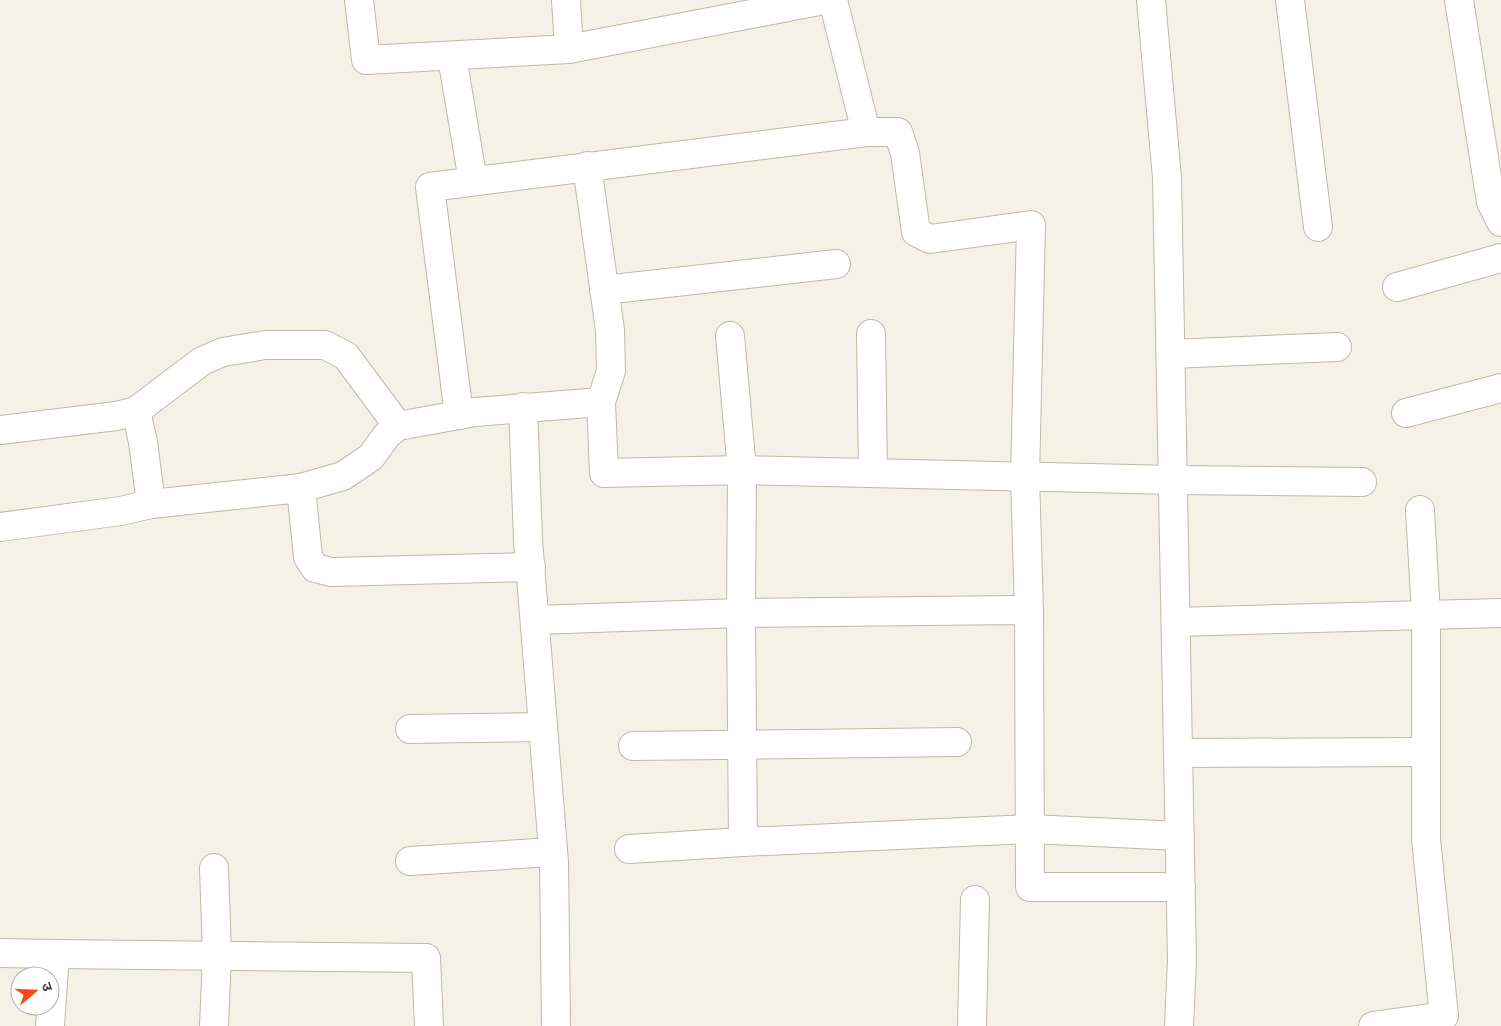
<svg xmlns="http://www.w3.org/2000/svg" width="1501" height="1026" font-family="'IBM Plex Sans','Noto Sans Devanagari',sans-serif">
<rect width="100%" height="100%" fill="#f4f1e6"/>
<g fill="none" stroke-linecap="round" stroke-linejoin="round">
<g stroke="#c0b9a9" stroke-width="30">
<g id="minor">
<polyline points="359,0 366,60 569,49 824,0"/>
<polyline points="566,0 569,49"/>
<polyline points="833,0 866,132"/>
<polyline points="1151,0 1167,178 1182,960 1179,1026"/>
<polyline points="1290,0 1318,227"/>
<polyline points="1459,0 1491,202 1501,222"/>
<polyline points="452,57 473,181"/>
<polyline points="1397,287 1501,258"/>
<polyline points="604,290 836,264"/>
<polyline points="871,334 873,473"/>
<polyline points="730,336 742,470 1173,480 1362,482"/>
<polyline points="1171,354 1337,347"/>
<polyline points="523,407 528,540 554,862 556,1026"/>
<polyline points="136,411 202,361 223,352 265,345 325,345 346,356 398,426"/>
<polyline points="1406,413 1501,388"/>
<polyline points="459,415 430,187 866,132 898,132 905,153 916,232 930,239 1031,225 1025,477 1029,610"/>
<polyline points="0,430 116,416 136,411 143,442 151,504"/>
<polyline points="301,488 308,557 315,568 331,572 531,567"/>
<polyline points="1420,510 1426,615 1501,613"/>
<polyline points="0,527 121,511 151,504 301,488 343,476 371,457 387,435 398,426 475,412 601,402 611,371 610,330 587,166"/>
<polyline points="535,620 741,613 742,470 604,473 601,402"/>
<polyline points="1176,622 1426,615 1426,839 1444,1016 1373,1026"/>
<polyline points="410,729 543,727"/>
<polyline points="633,746 957,742"/>
<polyline points="1178,753 1426,752"/>
<polyline points="743,842 741,613 1029,610 1030,887 1181,887"/>
<polyline points="629,849 743,842 1030,829 1180,836"/>
<polyline points="410,861 553,852"/>
<polyline points="0,953 55,954 50,1026"/>
<polyline points="55,954 426,958 429,1026"/>
<polyline points="214,1026 217,955 214,868"/>
<polyline points="972,1026 975,900"/>
</g>
</g>
<use href="#minor" stroke="#fff" stroke-width="28"/>
</g>
<g transform="translate(35 991) rotate(71)"><circle r="24" fill="#ffffff" stroke="#b5b3ae"/>
<path d="M0-4L9 19L0 12L-9 19Z" fill="#ff4612"/>
<text y="-8" font-size="14" font-weight="bold" text-anchor="middle" fill="#474135">उ</text>
</g>
</svg>
